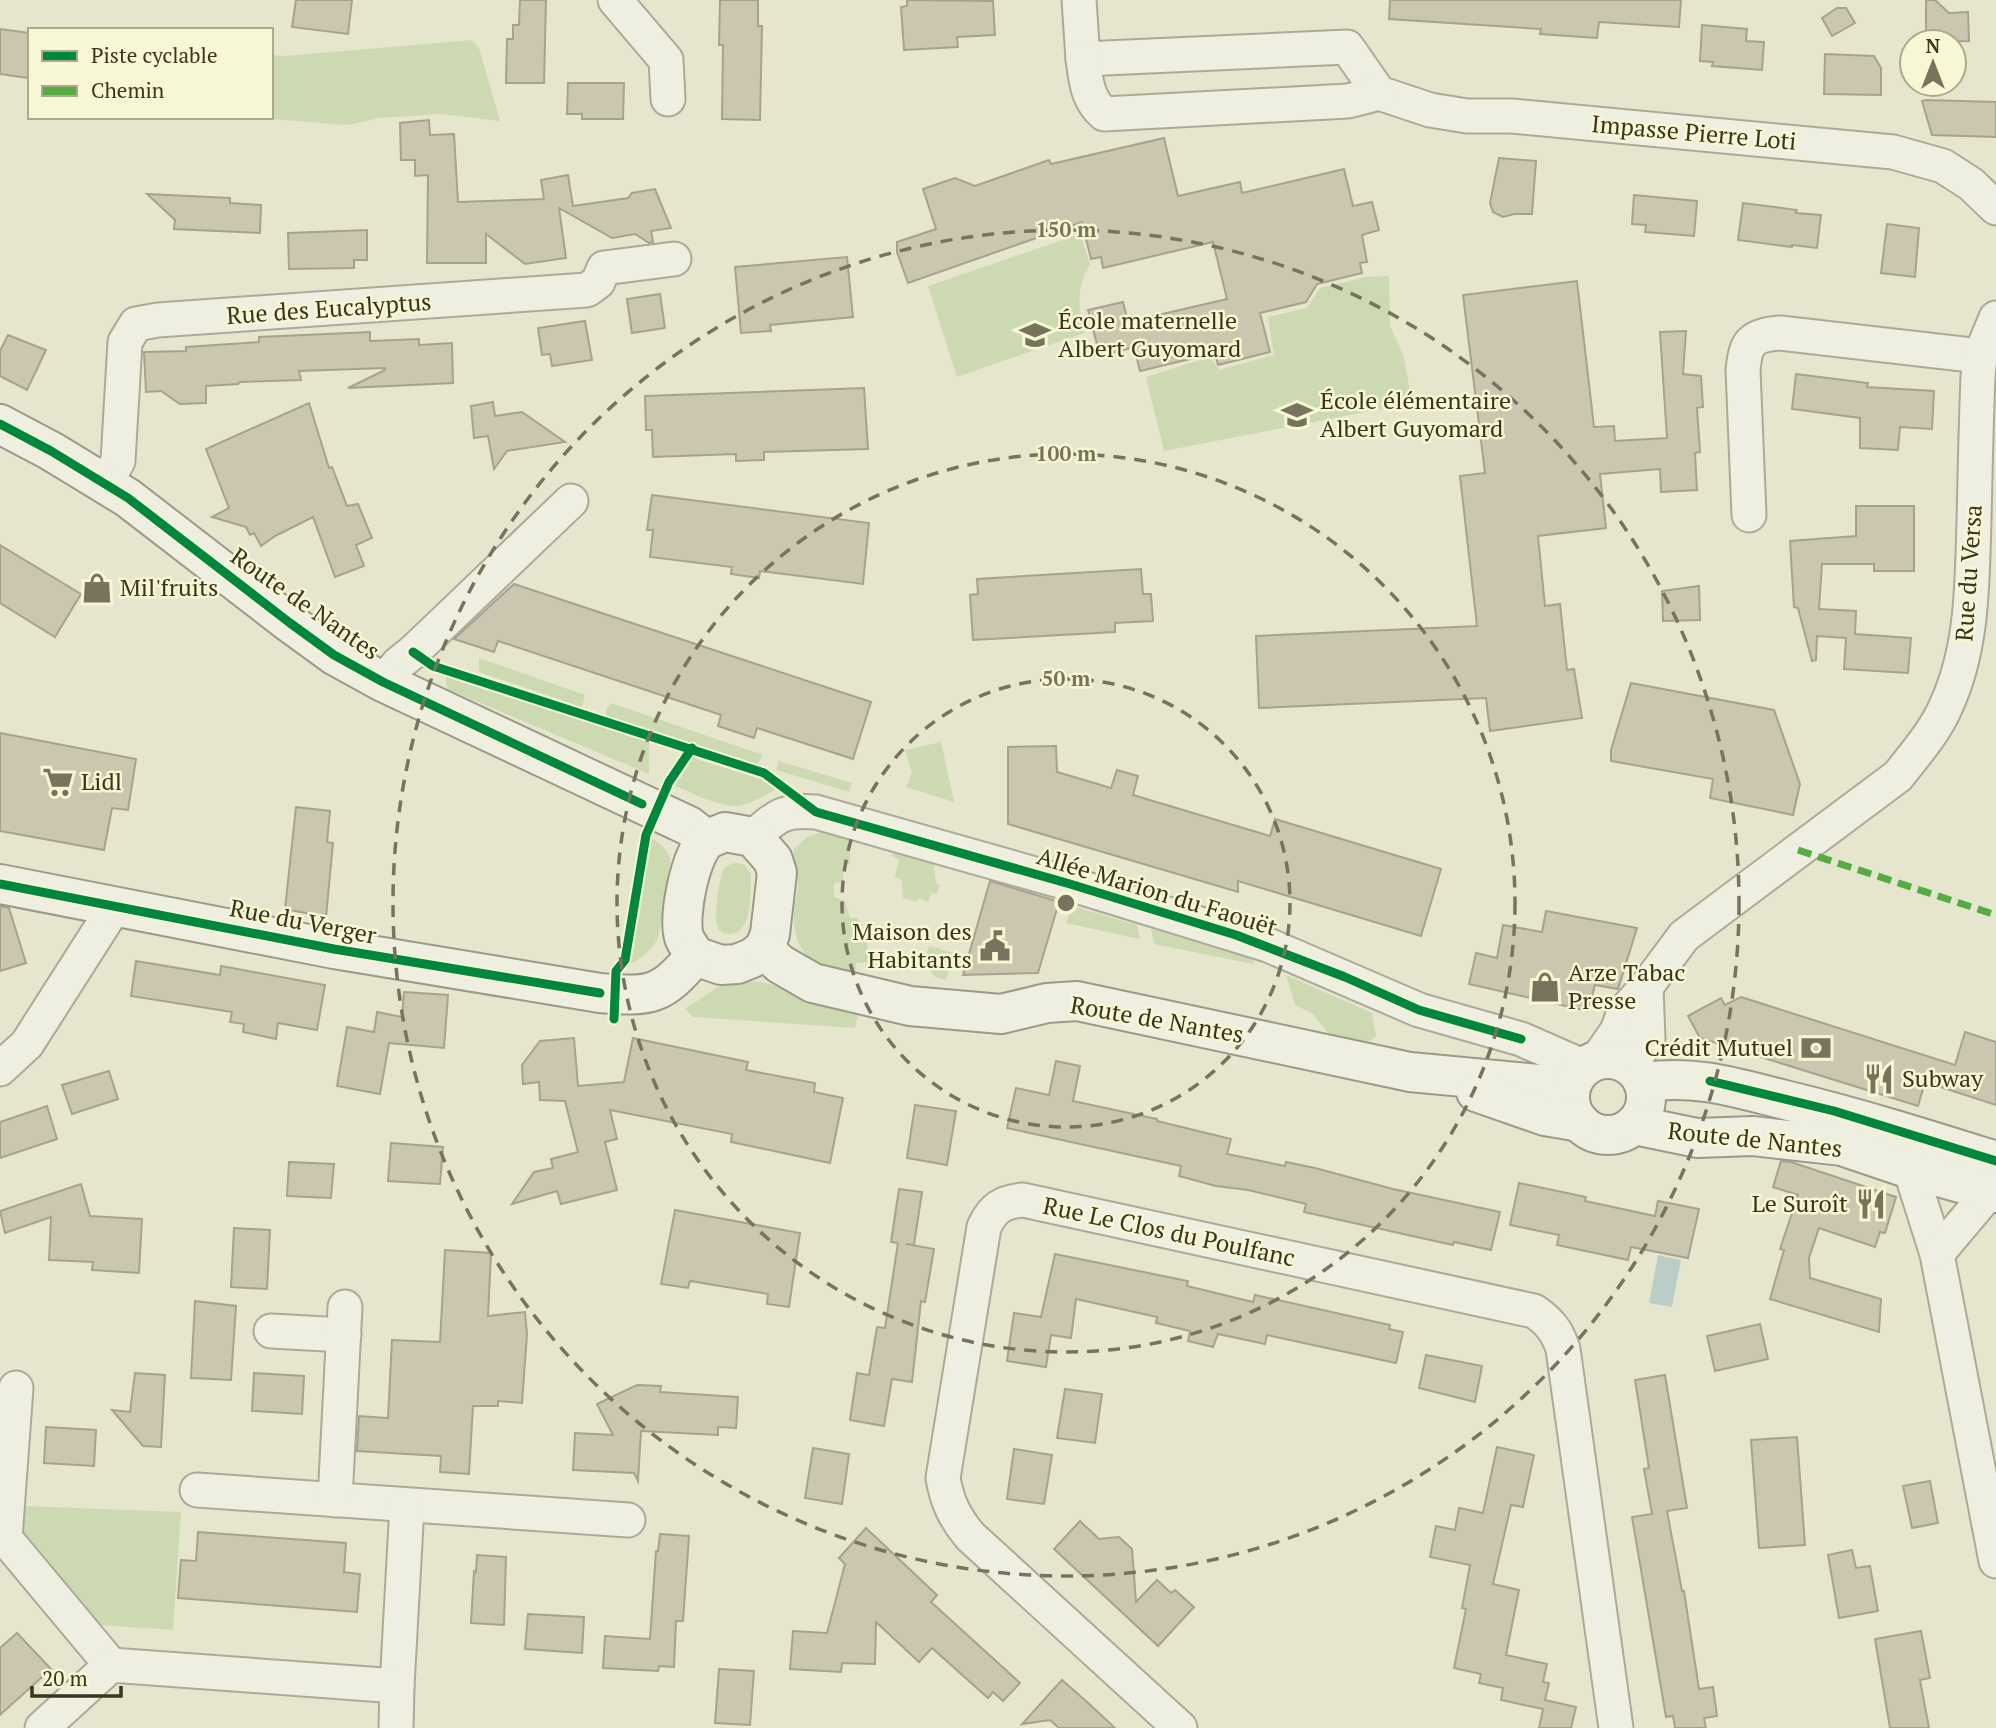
<svg xmlns="http://www.w3.org/2000/svg" width="1996" height="1728" font-family="'PT Serif',serif">
<rect width="100%" height="100%" fill="#e6e6cf"/>
<g fill="#cdd9b1">
<polygon points="472,40 479,48 500,121 441,114 379,118 348,125 249,117 271,117 271,55 284,56"/>
<path d="M1080 234 1090 264C1076 288 1078 307 1084 333L957 377 928 286Z"/>
<polygon points="1389,276 1390,326 1404,357 1412,403 1164,451 1146,377 1210,357 1219,370 1274,355 1268,317 1307,308 1320,288 1366,277"/>
<polygon points="479,658 585,695 582,707 479,672"/>
<polygon points="445,675 649,742 649,774 447,689"/>
<polygon points="611,703 763,755 757,765 606,716 606,710"/>
<polygon points="941,742 954,802 906,787 912,773 905,750"/>
<path d="M693 758 783 786C770 792 756 802 743 805 725 810 692 793 675 786Z"/>
<polygon points="779,761 852,783 849,792 776,770"/>
<path d="M835 829 850 832V864L843 865V881L834 884V897L845 901 850 918H858L860 932H866L869 962 856 963V980C820 970 793 958 794 915 794 904 798 893 798 882 798 871 793 861 794 849L808 836Z"/>
<path d="M652 838C659 843 668 850 670 858 672 868 661 931 657 940 650 952 640 959 628 965Z"/>
<polygon points="896,844 932,855 936,884 940,885 937,894 931,893 928,902 918,898 917,902 903,898 902,880 895,877 899,860 892,856"/>
<path d="M736 863 744 864 751 874C750 891 754 934 729 934 723 934 719 931 717 925 714 918 719 879 723 871 726 865 730 864 736 863Z"/>
<polygon points="1072,906 1137,925 1140,939 1066,923"/>
<polygon points="1151,929 1254,960 1253,964 1154,944"/>
<polygon points="929,946 954,953 946,980 935,977 924,963"/>
<polygon points="1286,975 1372,1013 1376,1036 1362,1046 1332,1038 1313,1014 1295,1005"/>
<polygon points="747,980 770,984 858,1014 855,1028 693,1017 685,1009 727,981"/>
<polygon points="23,1506 181,1512 173,1630 101,1625 85,1617 20,1539"/>
</g>
<polygon fill="#bacec7" points="1658,1255 1681,1260 1672,1307 1649,1303"/>
<g fill="#cac6af" stroke="#a7a28e" stroke-width="2">
<polygon points="296,0 352,0 348,34 292,27"/>
<polygon points="520,0 546,0 544,83 506,83 507,39 513,39 513,25 519,25"/>
<polygon points="720,0 758,0 758,26 762,26 760,120 722,119 723,45 719,45"/>
<polygon points="907,0 993,1 995,35 957,37 958,47 904,50 901,7 907,6"/>
<polygon points="1390,0 1681,0 1679,27 1599,22 1597,38 1540,34 1541,29 1389,19"/>
<polygon points="1926,0 1935,0 1949,13 1968,12 1969,41 1931,42 1931,34 1926,34"/>
<polygon points="1837,8 1846,8 1855,23 1832,36 1822,18"/>
<polygon points="1702,25 1747,29 1746,41 1764,42 1762,70 1712,66 1713,62 1700,61"/>
<polygon points="0,29 30,33 28,78 0,74"/>
<polygon points="1825,54 1874,56 1881,68 1881,95 1824,94"/>
<polygon points="568,83 624,83 623,119 582,119 582,114 567,114"/>
<polygon points="1926,100 1996,102 1996,137 1932,135 1922,101"/>
<polygon points="429,120 430,135 454,134 458,202 544,199 541,180 568,175 573,206 628,198 632,193 655,189 671,228 651,231 653,242 649,243 635,234 612,238 559,208 566,258 525,264 486,234 486,263 427,263 428,175 415,176 415,160 401,160 400,123"/>
<polygon points="1164,138 1178,196 1240,182 1242,193 1344,169 1353,206 1372,202 1379,230 1362,235 1367,262 1360,263 1362,273 1317,284 1306,302 1260,313 1270,352 1218,365 1215,353 1140,371 1134,347 1100,356 1088,310 1123,302 1128,322 1227,299 1213,242 1103,268 1101,257 1091,259 1082,222 908,283 897,252 897,242 936,229 923,189 955,178 975,186 1049,160 1051,164"/>
<polygon points="1499,158 1536,161 1532,214 1514,214 1503,217 1493,212 1490,203"/>
<polygon points="147,194 230,198 230,203 261,205 260,233 174,229 175,220"/>
<polygon points="1634,195 1697,201 1694,236 1645,232 1646,225 1632,224"/>
<polygon points="1743,203 1797,210 1796,213 1821,215 1817,248 1792,245 1792,247 1738,240"/>
<polygon points="1887,224 1919,228 1915,277 1881,273"/>
<polygon points="367,230 367,260 354,260 354,268 289,269 288,233"/>
<polygon points="847,257 853,317 770,325 771,331 741,333 735,267"/>
<polygon points="1577,281 1594,427 1614,426 1615,441 1667,438 1660,332 1686,331 1683,374 1701,376 1703,407 1697,408 1700,452 1695,453 1697,490 1661,492 1660,469 1600,474 1606,528 1538,536 1545,606 1560,604 1567,670 1574,669 1582,718 1490,731 1486,698 1259,708 1256,636 1477,626 1460,476 1485,473 1463,295"/>
<polygon points="660,294 665,328 632,333 627,299"/>
<polygon points="585,321 592,360 552,366 550,354 542,355 538,328"/>
<polygon points="370,332 370,341 419,339 419,345 452,343 453,383 348,388 385,370 385,368 299,371 301,380 240,382 238,384 206,386 206,403 180,404 161,391 146,392 144,352 186,351 186,347 259,342 259,337"/>
<polygon points="8,335 46,350 27,390 0,376 0,351"/>
<polygon points="1796,374 1868,383 1867,387 1934,391 1932,429 1900,427 1898,450 1860,448 1860,418 1792,409"/>
<polygon points="864,388 868,449 764,452 764,460 736,461 736,454 653,457 652,430 646,430 645,396"/>
<polygon points="493,402 495,416 522,412 565,442 507,451 494,469 488,436 474,438 471,406"/>
<polygon points="309,403 329,468 332,467 347,506 358,504 372,538 356,545 364,566 335,577 313,517 275,536 261,546 254,533 250,535 246,527 212,517 229,508 206,449"/>
<polygon points="652,495 869,523 863,584 760,571 759,578 731,574 732,567 650,557 653,530 647,530"/>
<polygon points="1856,506 1914,506 1914,571 1874,571 1874,564 1822,564 1819,609 1856,611 1855,634 1911,638 1908,673 1844,669 1846,638 1817,636 1816,660 1812,661 1798,608 1794,607 1790,541 1856,536"/>
<polygon points="0,545 81,594 55,637 0,603"/>
<polygon points="1141,569 1143,594 1151,594 1153,621 1115,623 1115,632 973,640 970,595 978,594 977,579"/>
<polygon points="514,584 871,702 853,759 757,728 754,738 718,726 721,715 498,641 494,652 454,639"/>
<polygon points="1699,586 1700,620 1663,621 1662,591"/>
<polygon points="1631,683 1774,710 1800,784 1793,815 1710,798 1713,779 1611,761 1611,750"/>
<polygon points="0,733 136,759 128,810 112,808 104,850 0,831"/>
<polygon points="1056,746 1057,772 1111,788 1117,770 1138,776 1133,795 1270,836 1275,819 1441,869 1421,936 1238,881 1238,892 1008,824 1008,747"/>
<polygon points="296,807 330,811 327,842 333,843 326,917 285,909"/>
<polygon points="990,881 1059,902 1038,973 963,975"/>
<polygon points="0,906 9,908 26,963 0,971"/>
<polygon points="1546,911 1637,928 1618,989 1595,985 1588,1011 1469,984 1476,953 1497,958 1503,925 1542,932"/>
<polygon points="136,961 220,975 221,966 325,985 317,1030 278,1023 276,1039 243,1032 244,1024 230,1022 232,1012 131,996"/>
<polygon points="404,992 448,995 444,1048 389,1043 380,1094 337,1086 347,1027 374,1032 377,1012 402,1017"/>
<polygon points="1741,997 1955,1065 1965,1032 1996,1042 1996,1105 1925,1082 1918,1106 1700,1038 1688,1016 1721,998 1725,1005"/>
<polygon points="574,1038 578,1086 624,1082 633,1038 748,1062 746,1070 815,1083 814,1092 843,1098 830,1163 731,1142 732,1134 610,1110 617,1139 605,1142 617,1190 561,1204 557,1191 512,1204 534,1172 553,1168 551,1159 578,1152 565,1101 540,1100 539,1082 523,1084 522,1065 540,1041"/>
<polygon points="1056,1061 1080,1066 1073,1101 1157,1119 1157,1121 1231,1139 1227,1154 1285,1166 1286,1162 1315,1168 1393,1189 1500,1212 1491,1250 1454,1242 1453,1245 1304,1212 1306,1204 1248,1190 1216,1186 1179,1176 1181,1166 1007,1128 1016,1088 1049,1095"/>
<polygon points="109,1071 118,1099 72,1114 62,1085"/>
<polygon points="915,1105 956,1111 947,1165 907,1158"/>
<polygon points="47,1106 57,1139 0,1158 0,1122"/>
<polygon points="391,1143 443,1147 440,1184 388,1181"/>
<polygon points="1781,1161 1791,1162 1896,1197 1885,1233 1880,1232 1875,1247 1819,1228 1809,1258 1810,1278 1881,1299 1879,1332 1770,1299 1784,1250 1780,1249 1798,1195 1773,1187"/>
<polygon points="289,1162 334,1164 331,1198 287,1196"/>
<polygon points="1519,1183 1586,1197 1585,1201 1655,1216 1658,1201 1699,1209 1688,1258 1631,1247 1628,1260 1557,1245 1559,1235 1510,1225"/>
<polygon points="81,1184 90,1216 142,1219 139,1273 92,1270 93,1262 49,1260 51,1217 5,1233 0,1211"/>
<polygon points="899,1189 922,1192 914,1245 906,1244 934,1249 925,1302 921,1301 912,1382 892,1379 884,1426 850,1420 857,1373 869,1375 877,1327 885,1328 898,1243 891,1242"/>
<polygon points="675,1210 800,1233 789,1307 767,1304 768,1294 690,1281 688,1288 661,1284"/>
<polygon points="234,1228 270,1230 267,1289 231,1287"/>
<polygon points="445,1250 491,1253 488,1316 525,1312 527,1334 522,1403 498,1401 498,1406 473,1406 469,1474 440,1472 441,1456 357,1451 359,1416 388,1418 392,1340 440,1342"/>
<polygon points="1055,1254 1188,1281 1187,1286 1253,1302 1255,1295 1390,1325 1389,1329 1403,1332 1396,1363 1267,1335 1265,1344 1218,1334 1213,1347 1188,1341 1190,1331 1156,1323 1157,1317 1076,1299 1071,1338 1051,1335 1046,1367 1007,1361 1014,1313 1041,1317"/>
<polygon points="195,1301 236,1306 231,1380 191,1378"/>
<polygon points="1760,1324 1768,1359 1715,1371 1707,1336"/>
<polygon points="1426,1355 1482,1366 1475,1402 1419,1388"/>
<polygon points="135,1373 165,1375 161,1447 143,1446 112,1410 130,1412"/>
<polygon points="254,1373 304,1376 302,1414 252,1411"/>
<polygon points="1665,1375 1687,1508 1667,1511 1682,1591 1684,1591 1699,1689 1713,1687 1717,1716 1704,1718 1706,1728 1675,1728 1673,1716 1666,1717 1632,1517 1652,1514 1644,1469 1649,1468 1635,1380"/>
<polygon points="637,1385 661,1386 660,1392 738,1397 736,1428 718,1427 718,1435 641,1431 638,1481 634,1473 573,1470 575,1433 613,1435 597,1404"/>
<polygon points="1065,1389 1102,1394 1095,1443 1057,1438"/>
<polygon points="46,1427 96,1430 94,1466 44,1463"/>
<polygon points="1797,1437 1805,1545 1759,1548 1751,1440"/>
<polygon points="1497,1447 1534,1455 1523,1507 1511,1505 1493,1584 1519,1590 1506,1655 1547,1664 1543,1682 1549,1683 1545,1700 1576,1707 1571,1728 1539,1728 1543,1709 1501,1700 1503,1688 1479,1683 1481,1674 1454,1668 1466,1609 1462,1608 1470,1565 1430,1557 1436,1526 1455,1530 1459,1508 1483,1513"/>
<polygon points="813,1448 849,1454 842,1504 805,1498"/>
<polygon points="1014,1449 1052,1455 1044,1504 1007,1499"/>
<polygon points="1930,1481 1938,1523 1912,1528 1903,1486"/>
<polygon points="1080,1521 1099,1539 1119,1537 1132,1549 1136,1602 1157,1580 1171,1593 1175,1590 1194,1607 1158,1646 1054,1549"/>
<polygon points="866,1528 937,1595 931,1602 1020,1683 1003,1701 993,1692 988,1698 932,1648 919,1662 876,1622 875,1664 842,1663 841,1672 790,1669 793,1631 827,1633 845,1564 839,1558"/>
<polygon points="198,1532 346,1543 344,1572 360,1574 357,1612 178,1598 181,1560 196,1561"/>
<polygon points="660,1534 689,1536 683,1621 676,1621 674,1667 659,1666 658,1671 603,1668 605,1636 650,1639 656,1551 658,1551"/>
<polygon points="1852,1550 1856,1568 1870,1566 1878,1611 1839,1618 1828,1555"/>
<polygon points="477,1555 506,1557 504,1625 471,1623 474,1571 476,1572"/>
<polygon points="528,1614 584,1617 582,1653 525,1649"/>
<polygon points="1921,1631 1930,1678 1920,1680 1929,1728 1890,1728 1875,1639"/>
<polygon points="17,1633 51,1669 0,1715 0,1648"/>
<polygon points="719,1669 754,1671 750,1725 715,1723"/>
<polygon points="1062,1680 1086,1701 1115,1728 1059,1728 1050,1720 1022,1724"/>
</g>
<g fill="none" stroke-linecap="round" stroke-linejoin="round">
<g stroke="#acaa97" stroke-width="37">
<g id="street">
<polyline points="615,0 666,60 668,99"/>
<polyline points="1079,0 1083,59 1347,47 1379,93 1430,110 1467,116 1512,116 1893,152 1943,166 1971,184 1996,208"/>
<path d="M1083 59C1086 81 1087 99 1104 114L1348 101 1379 93"/>
<polyline points="106,483 118,461 125,342 136,324 158,320 587,290 598,282 604,268 674,259"/>
<path d="M1749 515 1743 370C1746 341 1751 336 1780 333L1980 356"/>
<polyline points="383,682 398,664 413,652 571,501"/>
<path d="M753 837C777 816 784 809 816 812L1070 884 1268 945 1419 1010 1521 1039 1585 1067"/>
<path d="M1596 1061 1617 1031 1624 1012 1646 987 1684 936 1898 776C1915 754 1935 732 1946 706 1973 648 1972 583 1974 521 1975 473 1976 425 1978 377L1980 356 1996 318"/>
<polyline points="1630,1066 1648,1039 1646,987"/>
<polyline points="0,1069 27,1044 115,906"/>
<polyline points="1910,1169 1937,1254 1996,1561"/>
<polyline points="1937,1254 1990,1191"/>
<polyline points="271,1331 344,1335"/>
<polyline points="16,1388 5,1538 111,1665"/>
<polyline points="197,1490 628,1520"/>
<polyline points="335,1500 345,1307"/>
<polyline points="397,1686 407,1506"/>
<polyline points="42,1728 111,1665 397,1686 396,1728"/>
<path d="M1180 1728 970 1536C955 1518 947 1502 943 1478L984 1227C993 1208 1002 1202 1023 1200L1534 1311C1550 1322 1557 1331 1563 1349L1616 1728"/>
</g>
</g>
<g stroke="#9b9a88" stroke-width="42">
<g id="secondary">
<polyline points="0,424 51,451 128,498 290,623 334,655 383,682 689,826 707,840"/>
<path d="M725 832 753 837 773 860 777 873 770 934 764 949 752 958 737 964 721 965 695 956C692 950 686 943 684 937 678 916 690 857 705 842 710 837 719 835 725 832Z"/>
<path d="M0 884 334 949 600 993C652 997 661 996 695 956"/>
<polyline points="764,949 780,964 813,983 910,1006 1001,1014 1047,1003 1077,1001 1410,1072 1571,1087"/>
<circle cx="1608" cy="1097" r="38"/>
<path d="M1643 1082C1697 1075 1733 1087 1785 1100 1856 1117 1926 1139 1996 1161"/>
<polyline points="1476,1092 1545,1116 1580,1122"/>
<polyline points="1634,1125 1697,1138 1753,1136 1842,1146 1910,1169 1996,1193"/>
</g>
</g>
<use href="#street" stroke="#eeeee1" stroke-width="33"/>
<use href="#secondary" stroke="#eeeee1" stroke-width="38"/>
<polyline stroke="#55ac43" stroke-width="7" stroke-dasharray="14 7" stroke-linecap="butt" points="1798,850 1996,915"/>
<g stroke="#f7f7d5" stroke-width="13">
<g id="cycleway">
<polyline points="0,424 51,451 128,498 290,623 334,655 383,682 642,804"/>
<polyline points="413,652 433,666 764,773 816,812 1070,884 1236,935 1345,977 1419,1010 1521,1039"/>
<polyline points="0,884 334,949 600,993"/>
<polyline points="614,1019 616,971 625,960 646,835 669,782 692,748"/>
<polyline points="1710,1081 1834,1111 1996,1161"/>
</g>
</g>
<use href="#cycleway" stroke="#00873e" stroke-width="9"/>
</g>
<g fill="none" stroke="#78735c" stroke-width="3.5" stroke-dasharray="12 9">
<circle cx="1066" cy="903" r="224"/>
<circle cx="1066" cy="903" r="449"/>
<circle cx="1066" cy="903" r="673"/>
</g>
<defs>
<g id="school-bare" transform="scale(2.415)"><path d="M0-5L7-2L0 1L-7-2ZM-4 1L0 2.5L4 1V4Q0 6-4 4Z" fill="#78735c" stroke="#f7f7d5" stroke-width="2.5" paint-order="stroke"/></g>
<g id="shop-bare" transform="scale(2.415)"><path d="M-5-2.5h2.3a2.7 3.5 0 0 1 5.4 0H5L5.5 6h-11ZM-1.5-2.5h3a1.5 2.3 0 0 0-3 0Z" fill="#78735c" stroke="#f7f7d5" stroke-width="2.5" paint-order="stroke"/></g>
<g id="supermarket-bare" transform="scale(2.415)"><path d="M-6-5.5h2.5l.6 2H6L4.5 2H-2.5L-4.4-4H-6ZM-1.5 3.2a1.3 1.3 0 1 0 .1 0ZM3 3.2a1.3 1.3 0 1 0 .1 0Z" fill="#78735c" stroke="#f7f7d5" stroke-width="2.5" paint-order="stroke"/></g>
<g id="civic-bare" transform="scale(2.415)"><path d="M-.6-6.5H3V-4.5H.6V-3L4-1V1h2V6H-6V1h2V-1L-.6-3ZM-1.2 2.5V6h2.4V2.5Z" fill="#78735c" stroke="#f7f7d5" stroke-width="2.5" paint-order="stroke"/></g>
<g id="bank-bare" transform="scale(2.415)"><path d="M-6-4H6V4H-6ZM0-2.3a2.3 2.3 0 1 0 0 4.6a2.3 2.3 0 1 0 0-4.6Z" fill="#78735c" stroke="#f7f7d5" stroke-width="2.5" paint-order="stroke"/></g>
<g id="restaurant-bare" transform="scale(2.415)"><path d="M-5-6h1v4h1v-4h1v4h1v-4h1v5L-1.5 .5V6h-2V.5L-5-1ZM5-6V6H3V1.5H1.5Q1.5-4 5-6Z" fill="#78735c" stroke="#f7f7d5" stroke-width="2.5" paint-order="stroke"/></g>
</defs>
<g fill-rule="evenodd">
<use href="#school-bare" x="1035" y="335"/>
<use href="#school-bare" x="1297" y="415"/>
<use href="#shop-bare" x="97" y="588"/>
<use href="#supermarket-bare" x="58" y="782"/>
<use href="#civic-bare" x="995" y="946"/>
<use href="#shop-bare" x="1545" y="987"/>
<use href="#bank-bare" x="1816" y="1048"/>
<use href="#restaurant-bare" x="1879" y="1079"/>
<use href="#restaurant-bare" x="1871" y="1204"/>
</g>
<g text-anchor="middle" stroke-width="5" stroke-linejoin="round" paint-order="stroke">
<g font-size="24" fill="#3c351e" stroke="#f7f7d5">
<text transform="translate(1694 133) rotate(5)" y="8">Impasse Pierre Loti</text>
<text transform="translate(329 309) rotate(-4)" y="8">Rue des Eucalyptus</text>
<text transform="translate(1969 573) rotate(-86)" y="8">Rue du Versa</text>
<text transform="translate(305 604) rotate(35)" y="8">Route de Nantes</text>
<text transform="translate(1157 892) rotate(17)" y="8">Allée Marion du Faouët</text>
<text transform="translate(303 922) rotate(11)" y="8">Rue du Verger</text>
<text transform="translate(1157 1020) rotate(10)" y="8">Route de Nantes</text>
<text transform="translate(1755 1140) rotate(6)" y="8">Route de Nantes</text>
<text transform="translate(1169 1232) rotate(12)" y="8">Rue Le Clos du Poulfanc</text>
</g>
<g font-size="24" fill="#3c351e" stroke="#f7f7d5" text-anchor="start">
<text x="1058" y="329">École maternelle<tspan x="1058" dy="28">Albert Guyomard</tspan></text>
<text x="1320" y="409">École élémentaire<tspan x="1320" dy="28">Albert Guyomard</tspan></text>
<text x="120" y="596">Mil'fruits</text>
<text x="81" y="790">Lidl</text>
<text x="972" y="940" text-anchor="end">Maison des<tspan x="972" dy="28">Habitants</tspan></text>
<text x="1568" y="981">Arze Tabac<tspan x="1568" dy="28">Presse</tspan></text>
<text x="1793" y="1056" text-anchor="end">Crédit Mutuel</text>
<text x="1902" y="1087">Subway</text>
<text x="1848" y="1212" text-anchor="end">Le Suroît</text>
</g>
</g>
<circle cx="1066" cy="903" r="10" fill="#78735c" stroke="#f7f7d5" stroke-width="3.5"/>
<g font-size="21" text-anchor="middle" font-weight="bold" fill="#78735c" stroke="#f7f7d5" stroke-width="5" stroke-linejoin="round" paint-order="stroke">
<text x="1066" y="237">150 m</text>
<text x="1066" y="461">100 m</text>
<text x="1066" y="686">50 m</text>
</g>
<rect x="28" y="28" width="245" height="91" fill="#f7f7d5" stroke="#aca98c" stroke-width="2"/>
<rect x="42" y="51" width="35" height="10" fill="#00873e" stroke="#aca98c" stroke-width="2"/>
<text x="91" y="63" font-size="21" fill="#3c351e">Piste cyclable</text>
<rect x="42" y="86" width="35" height="10" fill="#55ac43" stroke="#aca98c" stroke-width="2"/>
<text x="91" y="98" font-size="21" fill="#3c351e">Chemin</text>
<g transform="translate(1933 63)"><circle r="33" fill="#f7f7d5" stroke="#aca98c" stroke-width="2"/>
<path d="M0-5L12 26L0 18L-12 26Z" fill="#78735c"/>
<text y="-10" font-size="19" font-weight="bold" text-anchor="middle" fill="#3c351e">N</text>
</g>
<path d="M32 1686v10h89v-10" fill="none" stroke="#3c351e" stroke-width="3.5"/>
<text x="42" y="1686" font-size="21" fill="#3c351e" stroke="#f7f7d5" stroke-width="5" paint-order="stroke">20 m</text>
</svg>
